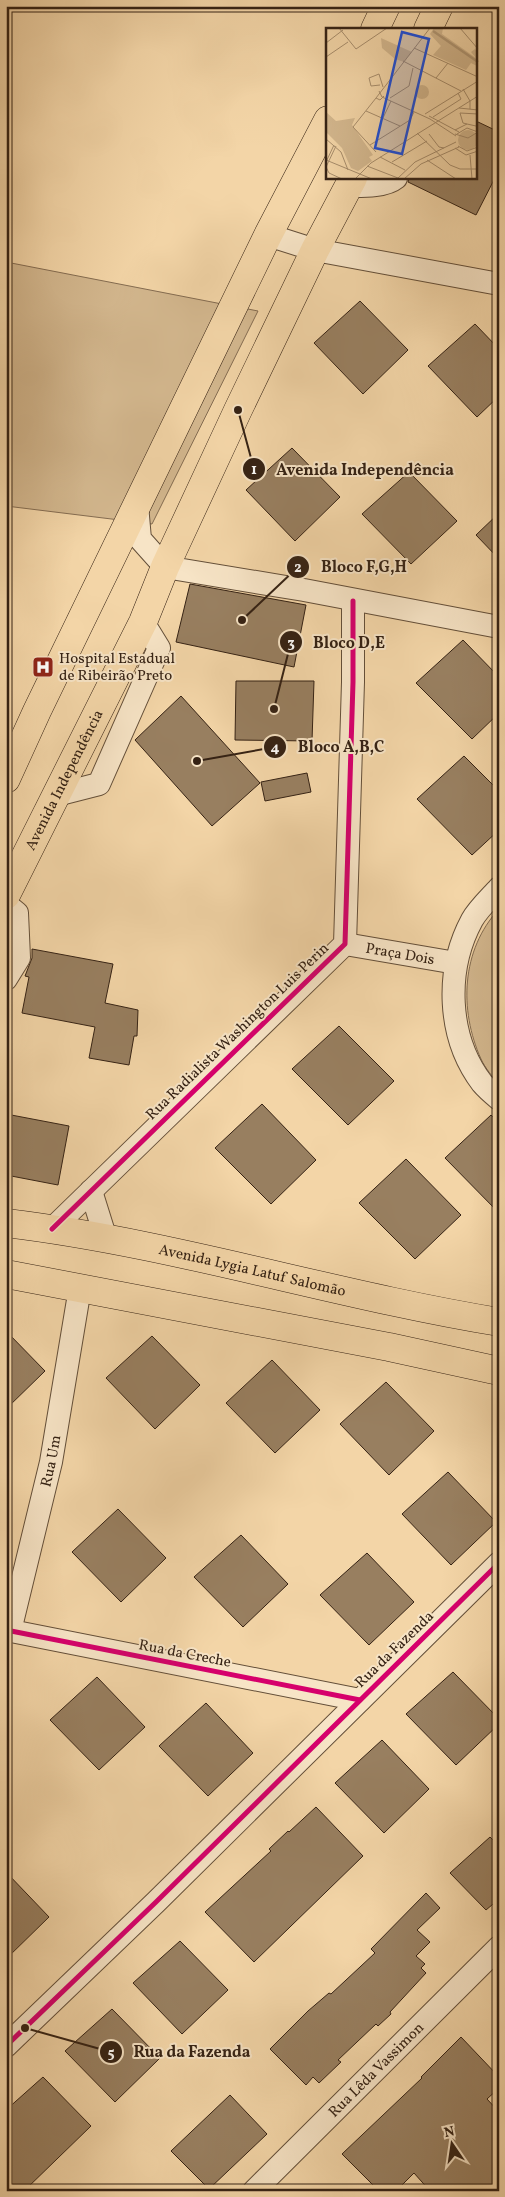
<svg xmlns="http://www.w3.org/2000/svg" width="505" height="2197" font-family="Vollkorn,serif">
<rect width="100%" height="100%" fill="#f3d5a7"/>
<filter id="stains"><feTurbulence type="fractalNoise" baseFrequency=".004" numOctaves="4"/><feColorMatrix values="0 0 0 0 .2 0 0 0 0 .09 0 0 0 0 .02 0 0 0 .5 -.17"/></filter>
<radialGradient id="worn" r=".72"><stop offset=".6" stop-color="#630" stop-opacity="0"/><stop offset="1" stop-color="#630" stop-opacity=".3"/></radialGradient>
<g fill="#d3b78e" stroke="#846c51">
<polygon points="6,262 258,311 152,524 6,506"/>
<path d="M499 909V1085C493 1077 485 1068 481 1059 459 1010 461 950 499 909Z"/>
</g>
<g fill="#987f60" stroke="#352214">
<polygon points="476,121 499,132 499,170 476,215 408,182 409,178 476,178"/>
<polygon points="360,301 408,350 363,394 314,343"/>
<polygon points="475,324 499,349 499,396 477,417 428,366"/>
<polygon points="292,448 340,497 295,541 246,490"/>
<polygon points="409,472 457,521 411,564 362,514"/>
<polygon points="499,513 499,559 476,535"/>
<polygon points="190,584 306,605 294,667 176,642"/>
<polygon points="463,640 499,677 499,713 472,739 416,683"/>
<polygon points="236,681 314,681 312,741 235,740"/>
<polygon points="181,696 260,783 212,826 135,740"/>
<polygon points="464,756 499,791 499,830 472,855 417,799"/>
<polygon points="307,773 311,792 265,801 261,782"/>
<polygon points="32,949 113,964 105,1003 138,1010 137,1036 134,1036 129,1065 89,1058 95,1027 22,1013 29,977 25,976 32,958"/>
<polygon points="339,1026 394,1081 348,1125 292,1069"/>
<polygon points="262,1104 316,1160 271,1204 215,1148"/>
<polygon points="6,1114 69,1126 58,1185 6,1175"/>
<polygon points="491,1115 499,1123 499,1213 445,1158"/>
<polygon points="406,1159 461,1215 415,1259 359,1203"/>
<polygon points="6,1331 45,1371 6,1409"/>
<polygon points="152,1336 200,1385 155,1429 106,1378"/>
<polygon points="272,1360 320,1410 275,1453 226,1403"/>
<polygon points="386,1382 434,1431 389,1475 340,1424"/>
<polygon points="448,1472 496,1522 451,1565 402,1514"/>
<polygon points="118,1509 166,1558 121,1602 72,1552"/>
<polygon points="241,1535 288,1584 243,1627 194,1577"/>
<polygon points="367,1553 414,1602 369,1645 320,1595"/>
<polygon points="453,1672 499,1719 499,1724 456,1765 406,1714"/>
<polygon points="97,1677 145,1727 99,1770 50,1720"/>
<polygon points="206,1703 253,1753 208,1796 159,1746"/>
<polygon points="382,1740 429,1789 384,1833 335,1783"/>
<polygon points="316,1807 363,1856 254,1962 205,1912 271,1851 269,1849 288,1831 289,1832"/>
<polygon points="490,1837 499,1846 499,1899 486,1910 450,1873"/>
<polygon points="6,1872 49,1917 6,1959"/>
<polygon points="426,1893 440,1908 417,1930 430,1942 416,1956 425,1964 421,1968 426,1973 390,2012 391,2014 378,2026 376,2024 338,2060 341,2062 319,2083 313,2077 306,2085 270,2049 308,2011 329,1993 331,1994 375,1953 371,1949"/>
<polygon points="180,1941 228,1990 182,2034 133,1983"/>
<polygon points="112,2009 160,2058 115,2102 65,2051"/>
<polygon points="461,2037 499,2077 499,2088 487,2099 499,2112 499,2191 430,2191 414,2173 396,2191 379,2191 342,2154 422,2078 421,2077"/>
<polygon points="43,2077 91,2126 24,2191 6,2191 6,2110"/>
<polygon points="230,2095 267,2134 209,2189 171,2151"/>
</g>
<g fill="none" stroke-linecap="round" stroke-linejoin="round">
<g stroke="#644f39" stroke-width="24">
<g id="minor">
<path d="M348 186C362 186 385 187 396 178"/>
<polyline points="268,235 315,250 499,284"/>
<polyline points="137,505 140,539 165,567 304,590 499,627"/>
<polyline points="56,795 99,784 159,648 143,622"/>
<path d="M499 888C490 898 478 909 472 920 445 970 447 1037 482 1083 487 1089 493 1094 499 1099"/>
<polyline points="6,904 17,913 19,958 6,979"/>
<path id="s1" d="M345 944 456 963"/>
<polyline points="91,1191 106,1239"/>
<polyline points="52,1229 345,944 353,682 353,601"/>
<polyline points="6,1630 360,1700"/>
<path id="s2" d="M10 1631 51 1462 80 1288"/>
<polyline points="6,2046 156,1902 499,1563"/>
<path id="s3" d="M254 2191 499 1947"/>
</g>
</g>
<g stroke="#352214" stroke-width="29">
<g id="major">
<polyline points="375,29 386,6"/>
<polyline points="428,29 439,6"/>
<polyline points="6,779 37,711 268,235 328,120"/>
<path id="s4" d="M6 895 143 622 165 567 238 410 315 250 353 178"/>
<path id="s5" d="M6 1223C173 1243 334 1295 499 1322"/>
<polyline points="6,1274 389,1347 499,1371"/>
</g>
</g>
<use href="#minor" stroke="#f7e4c6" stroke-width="22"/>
<use href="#major" stroke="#f3d5a7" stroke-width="28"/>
<g stroke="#f7e4c6" stroke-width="8">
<g id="cycleway">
<polyline points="52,1229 345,944 353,682 353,601"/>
<polyline points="6,1630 360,1700"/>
<polyline points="6,2046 156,1902 499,1563"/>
</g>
</g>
<use href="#cycleway" stroke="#d6006c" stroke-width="5"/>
</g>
<defs>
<g id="hospital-square" transform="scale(1.125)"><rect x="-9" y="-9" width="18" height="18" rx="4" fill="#8f2418" stroke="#f7e4c6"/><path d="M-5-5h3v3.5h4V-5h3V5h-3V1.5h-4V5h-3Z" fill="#fff"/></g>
</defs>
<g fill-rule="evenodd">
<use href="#hospital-square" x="43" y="667"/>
</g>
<g text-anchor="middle" stroke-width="4" stroke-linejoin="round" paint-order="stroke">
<g font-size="15" fill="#352214" stroke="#f7e4c6" text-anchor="start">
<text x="59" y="663">Hospital Estadual<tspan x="59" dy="17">de Ribeirão Preto</tspan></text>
</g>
<g font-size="15" fill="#352214" stroke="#f7e4c6">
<text dy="5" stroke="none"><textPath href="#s4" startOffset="129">Avenida Independência</textPath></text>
<text dy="5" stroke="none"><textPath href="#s1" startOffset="56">Praça Dois</textPath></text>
<text transform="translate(237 1031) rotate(-44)" y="5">Rua Radialista Washington Luis Perin</text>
<text dy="5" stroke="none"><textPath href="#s5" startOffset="251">Avenida Lygia Latuf Salomão</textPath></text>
<text dy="5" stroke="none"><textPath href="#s2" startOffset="175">Rua Um</textPath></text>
<text transform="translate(394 1649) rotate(-44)" y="5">Rua da Fazenda</text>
<text transform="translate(185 1653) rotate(11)" y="5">Rua da Creche</text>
<text dy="5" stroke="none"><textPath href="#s3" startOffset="172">Rua Lêda Vassimon</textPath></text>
</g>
</g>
<g transform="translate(326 28)">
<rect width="151" height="151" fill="#f3d5a7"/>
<path d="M108 0H117L116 6 150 30 145 24 149 21 151 24V38L145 35 140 42 107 27 115 18 104 6ZM55 10 86 24 78 34 69 31 56 20ZM89 64a7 7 0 1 1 14 0a7 7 0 1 1-14 0ZM0 84 10 93 29 90 26 97 47 127 43 129 46 133 32 143 25 140 16 120 0 104ZM132 112a10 10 0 1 1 20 0a10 10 0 1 1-20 0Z" fill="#d3b78e"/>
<path fill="none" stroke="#b29875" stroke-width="2.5" d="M107 3 152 34"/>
<path fill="none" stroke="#a78d6c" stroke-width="1" d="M13 0 30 21 61 0M134 0 152 21M0 15 17 2M88 20 152 49M0 29 22 14M77 33 135 63M110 50 122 35M54 57 45 58 43 50 53 46 57 59M137 61 144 73V81M53 63 56 69 104 91 130 108M58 68 54 72 50 70 104 0M64 70 83 58 87 40M133 80 152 82M40 83 74 98M99 86 152 53M103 88 133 104M107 89 135 71 132 65M57 90 65 73M141 96 137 95 134 85 152 86M129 102 141 96 150 98M91 105 124 137 134 141H152M103 106 113 119 118 120M129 106 142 110 152 104M131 106 141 100 152 104M0 111 15 124 22 142M44 117 84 92 88 84M132 118 141 123 152 119M129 120 140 127 152 123M50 124 27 99 50 70M144 127 146 151M54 129 79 142M0 132 46 151M101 132 130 151M0 134 8 117M66 134 101 113M41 138 72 150M0 139 10 118M0 139 3 145 16 151M29 151 45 135 152 68M71 151 89 134 130 114M78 151 95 136 133 119"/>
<path fill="#1d4ed8" fill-opacity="0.15" stroke="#1d4ed8" stroke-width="2.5" d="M76 4 103 11 76 126 49 120Z"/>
<rect width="151" height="151" fill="none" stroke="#352214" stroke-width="2.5"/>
</g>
<path fill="none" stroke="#352214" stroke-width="2" d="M238 410L254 469M242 620L298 567M274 709L291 642M197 761L275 747M25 2028L111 2052"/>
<g fill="#352214" stroke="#f7e4c6" stroke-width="2">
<circle cx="238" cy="410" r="5"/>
<circle cx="242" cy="620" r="5"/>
<circle cx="274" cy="709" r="5"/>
<circle cx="197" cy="761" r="5"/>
<circle cx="25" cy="2028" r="5"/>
<circle cx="254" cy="469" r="12"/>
<circle cx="298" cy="567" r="12"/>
<circle cx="291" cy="642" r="12"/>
<circle cx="275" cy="747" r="12"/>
<circle cx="111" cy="2052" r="12"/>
</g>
<g font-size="15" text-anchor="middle" font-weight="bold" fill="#fff">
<text x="254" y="474">1</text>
<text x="298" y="572">2</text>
<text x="291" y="647">3</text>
<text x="275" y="752">4</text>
<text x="111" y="2057">5</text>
</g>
<g font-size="16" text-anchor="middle" font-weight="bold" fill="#352214" stroke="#f7e4c6" stroke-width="4" stroke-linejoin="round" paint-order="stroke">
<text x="365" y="475">Avenida Independência</text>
<text x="364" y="572">Bloco F,G,H</text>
<text x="349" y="648">Bloco D,E</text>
<text x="341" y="752">Bloco A,B,C</text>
<text x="192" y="2057">Rua da Fazenda</text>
</g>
<rect width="505" height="2197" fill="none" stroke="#f3d5a7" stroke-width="25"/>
<rect x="8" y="8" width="490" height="2182" fill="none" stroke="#352214" stroke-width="2.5"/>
<rect x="12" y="12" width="480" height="2172" fill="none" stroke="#352214"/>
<g transform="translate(452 2144) rotate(347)" stroke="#f7e4c6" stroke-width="4" paint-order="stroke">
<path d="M0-4L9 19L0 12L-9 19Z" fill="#352214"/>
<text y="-8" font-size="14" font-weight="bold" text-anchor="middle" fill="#352214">N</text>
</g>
<rect width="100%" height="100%" filter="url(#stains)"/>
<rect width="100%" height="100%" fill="url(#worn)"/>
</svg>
